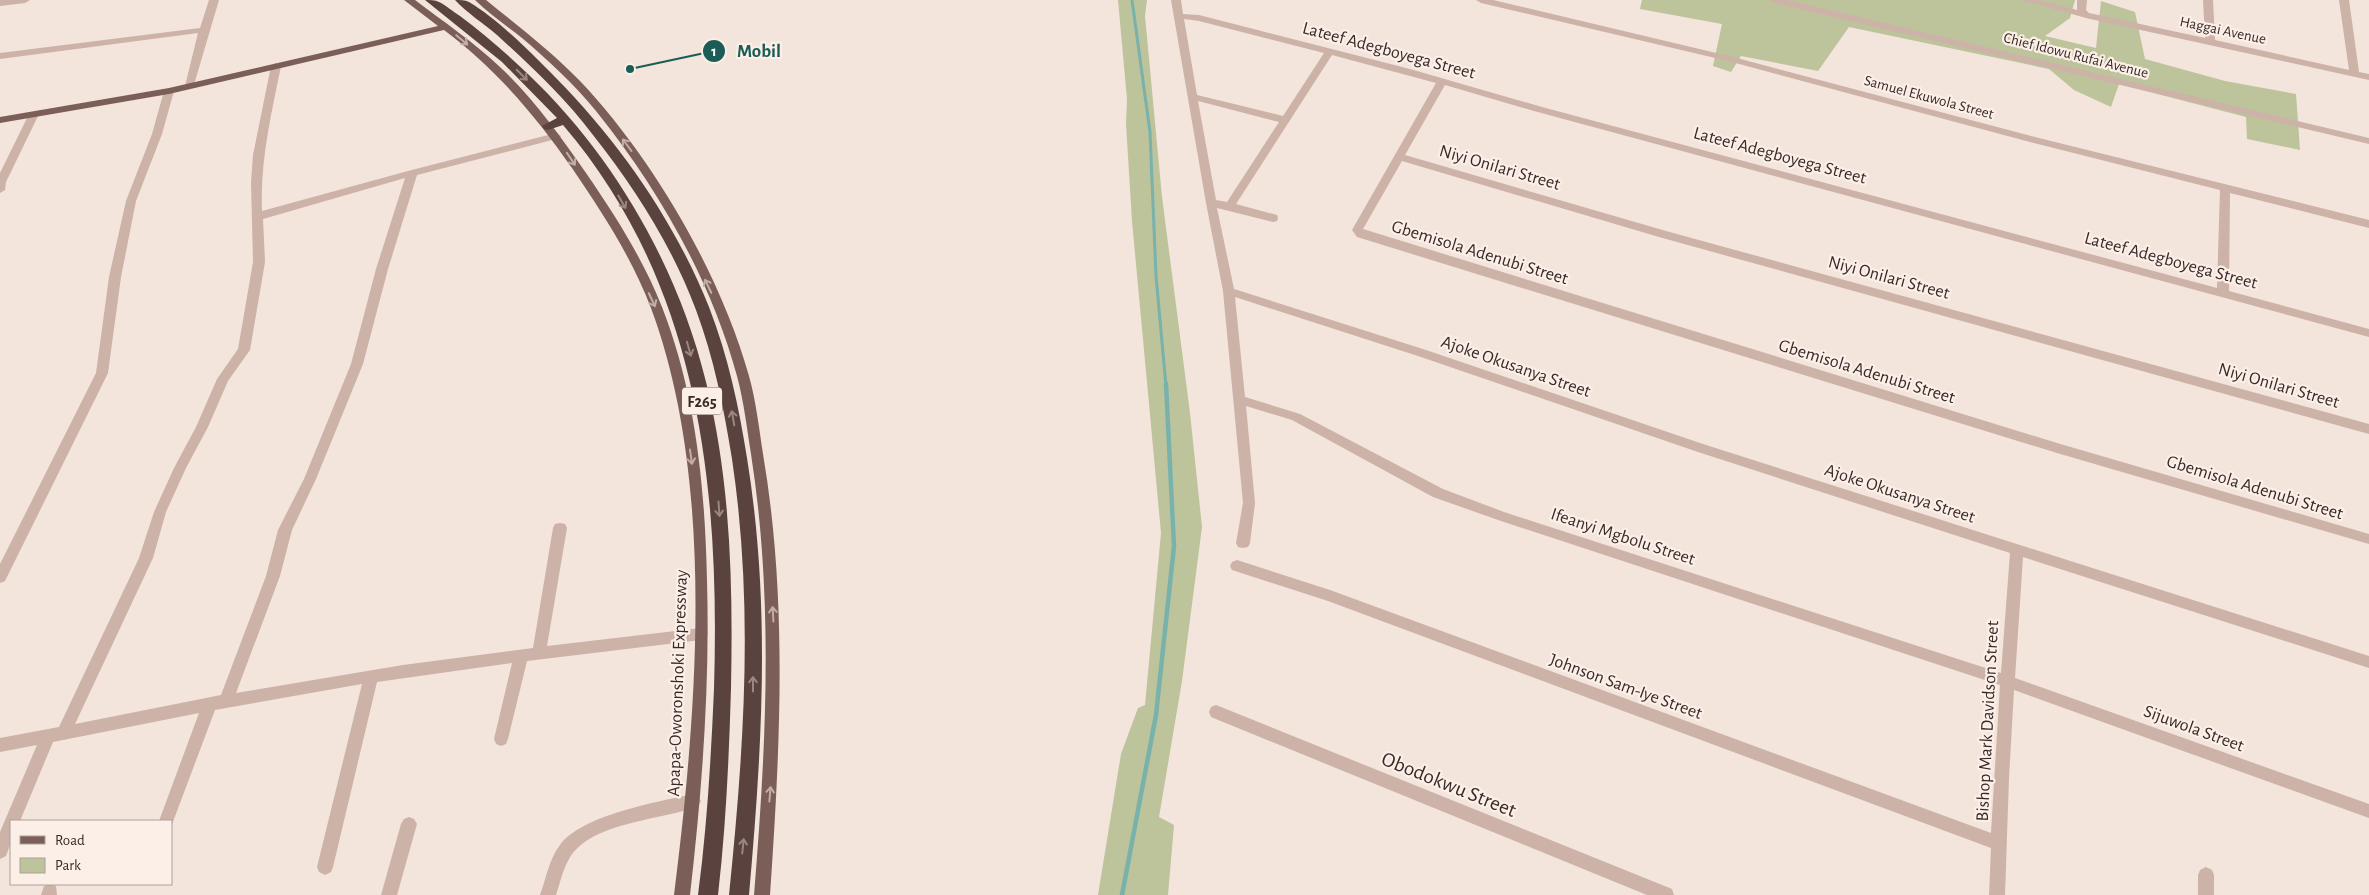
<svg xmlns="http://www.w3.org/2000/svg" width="2369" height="895" font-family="'Alegreya Sans',sans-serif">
<rect width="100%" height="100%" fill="#f3e4dc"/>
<g fill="#bdc39b">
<polygon points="1118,0 1147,0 1145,16 1162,197 1190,413 1202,527 1182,681 1159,817 1174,825 1168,895 1098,895 1121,754 1138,708 1145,705 1161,533 1132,221 1126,124 1127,99"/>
<polygon points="1642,0 2075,0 2070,18 2045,36 2096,48 2101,1 2135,12 2145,59 2225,81 2296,94 2300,150 2247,139 2246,117 2119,84 2111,107 2074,90 2049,69 1849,27 1818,71 1741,56 1731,72 1713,66 1722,24 1640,9"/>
</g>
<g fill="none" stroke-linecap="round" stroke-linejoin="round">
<polyline stroke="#79b2ab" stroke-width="3" points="1132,0 1150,132 1156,276 1166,386"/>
<polyline stroke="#79b2ab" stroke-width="4.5" points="1122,895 1156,715 1174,546 1166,384"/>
<g fill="#ccb2a7" fill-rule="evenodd">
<polygon points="0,0 30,0 25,3 0,6"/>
<polygon points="209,0 219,0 193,88 187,88 185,86 198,33 0,59 0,53 200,28"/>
<path d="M1171 0H1181L1183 14 1199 15 1410 69 1542 107 2217 288 2220 190 2030 142 1728 61 1481 3 1476 0H1493L1733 57 2035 137 2369 220V228L2230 193 2229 291 2369 329V337L1534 111 1445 85 1405 155 1666 231 2369 424V434L1659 237 1402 161 1363 229 2057 443 2369 534V544L2057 453 1357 237 1352 230 1436 83 1332 55 1236 204 1277 215 1278 218 1277 221 1273 222 1217 208 1234 289 1426 350 1706 445 2369 656V668L2023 557 2015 678 2369 804V818L2014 690 2009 778 2005 895H1989L1991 848 1328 601 1232 570 1230 566 1232 562 1237 560 1330 590 1991 833 2000 685 1501 521 1433 497 1292 420 1246 406 1255 503 1250 543 1248 547 1243 548 1238 547 1236 543 1243 503 1223 291 1206 203ZM1184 19 1199 21 1324 53 1283 116 1197 95ZM1198 101 1279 122 1227 202 1216 200ZM1235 297 1418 356 1698 452 2010 553 2001 673 1504 512 1443 489 1300 414 1245 397Z"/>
<polygon points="1770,0 1787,0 2369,138 2369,144 1775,3"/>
<polygon points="2022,0 2038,0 2077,10 2077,0 2087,0 2086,10 2089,13 2205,38 2203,0 2213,0 2215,40 2349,70 2339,0 2349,0 2359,72 2369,74 2369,80 2086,18"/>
<path d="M276 63 281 66C271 116 260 160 262 211L408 171 556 133 561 136 560 138 417 175 388 269 363 364 316 479 292 530 280 576 236 693 403 665 533 648 553 528 555 524 560 523 565 524 567 528 547 646 701 628 706 630 708 634 706 638 701 640 527 661 508 739 506 744 501 746 496 744 494 739 512 663 377 682 333 867 331 872 325 875 319 872 317 867 362 684 215 710 171 827V821H159L199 713 53 742 20 821H11V842L6 856 0 859V832L37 745 0 752V738L59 727 139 558 154 512 174 468 196 427 217 379 238 349 253 262 251 182 253 155 271 66ZM405 178 376 269 351 364 304 479 278 530 266 576 221 695 75 724 153 558 166 512 186 468 208 427 228 381 250 350 265 262 263 219Z"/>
<polygon points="169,88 174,91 162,134 136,201 121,277 108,373 5,581 0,583 0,564 96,373 109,277 126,201 152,134 164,91"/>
<polygon points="33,113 38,116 6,182 5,190 0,193 0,173 28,116"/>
<polygon points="1216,705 1672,889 1674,895 1647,895 1211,717 1209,712 1211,707"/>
<path d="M693 794 698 796 701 801 698 806C661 821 591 821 569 859 563 869 560 883 556 895H540C546 879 549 859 560 845 582 815 657 802 693 794Z"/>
<polygon points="409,817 414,819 417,824 397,895 381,895 401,824 404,819"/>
<polygon points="2206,867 2212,870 2214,875 2214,895 2198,895 2198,875 2200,870"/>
<polygon points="50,884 56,886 57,895 41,895 44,886"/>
</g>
<g fill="#7b5e58" fill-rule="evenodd">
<path d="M404 0H415C444 22 475 43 501 68 534 99 560 136 586 173 615 215 643 259 662 307 696 394 705 488 707 581 710 686 702 791 690 895H674C697 712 716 483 651 308 632 258 602 212 572 168 535 115 496 69 444 30L169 94 0 123V117L169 88 438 26Z"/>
<path d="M475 0H486C518 26 551 51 580 81 653 158 720 273 749 376 756 401 759 428 763 454 788 601 780 748 770 895H754C766 748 774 601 751 454 747 429 744 402 737 376 711 280 658 188 596 111 574 84 548 60 522 38 506 25 489 14 475 0Z"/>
</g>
<g fill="#5a423e" fill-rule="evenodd">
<path d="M425 0C430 0 435 0 439 2 446 5 453 12 460 16 484 34 507 54 529 75 614 156 678 267 706 382 731 482 733 586 731 688 729 757 726 826 718 895H698C707 827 711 758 714 689 720 487 700 285 563 125L548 130 544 129 542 126 557 118 502 62Z"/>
<path d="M455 0C460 0 465 0 469 2 498 19 532 54 556 78 620 143 675 222 709 307 728 356 739 407 747 458 771 606 762 747 749 895H729C744 748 754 606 732 459 724 409 714 358 696 310 672 246 635 188 593 135 565 98 531 66 497 35 483 23 467 13 455 0Z"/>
</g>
</g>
<defs><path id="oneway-shaft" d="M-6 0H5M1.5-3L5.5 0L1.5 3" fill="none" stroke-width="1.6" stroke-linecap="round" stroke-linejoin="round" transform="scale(1.25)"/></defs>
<g stroke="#c1aea7">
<use href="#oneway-shaft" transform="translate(462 40) rotate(40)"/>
<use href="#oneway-shaft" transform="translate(627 145) rotate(-127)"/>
<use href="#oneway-shaft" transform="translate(571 159) rotate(56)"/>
<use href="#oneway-shaft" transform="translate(708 286) rotate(-116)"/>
<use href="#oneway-shaft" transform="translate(652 300) rotate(65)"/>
<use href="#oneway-shaft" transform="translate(691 457) rotate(82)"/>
<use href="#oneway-shaft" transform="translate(773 614) rotate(-93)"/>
<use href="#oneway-shaft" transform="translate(770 794) rotate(-85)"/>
</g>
<g stroke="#9a8782">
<use href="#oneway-shaft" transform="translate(522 75) rotate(45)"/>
<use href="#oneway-shaft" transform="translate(622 202) rotate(60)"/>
<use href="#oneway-shaft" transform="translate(689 349) rotate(74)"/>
<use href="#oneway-shaft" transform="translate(733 418) rotate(-100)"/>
<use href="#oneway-shaft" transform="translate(719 509) rotate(86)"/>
<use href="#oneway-shaft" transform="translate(753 684) rotate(-90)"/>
<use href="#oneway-shaft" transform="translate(743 846) rotate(-84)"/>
</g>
<g text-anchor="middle" stroke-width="4.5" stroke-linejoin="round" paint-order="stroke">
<g font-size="15" fill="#382a28" stroke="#fbefe8">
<text transform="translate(2223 30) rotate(12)" y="5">Haggai Avenue</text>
<text transform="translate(2076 55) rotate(14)" y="5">Chief Idowu Rufai Avenue</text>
<text transform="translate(1929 97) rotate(15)" y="5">Samuel Ekuwola Street</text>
</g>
<rect fill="#fbefe8" stroke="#726562" stroke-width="1" x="682" y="387.5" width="40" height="27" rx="4"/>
<g font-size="16" font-weight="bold" fill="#382a28">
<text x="702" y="407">F265</text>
</g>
<g font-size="18" fill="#382a28" stroke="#fbefe8">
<text transform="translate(1389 50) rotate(15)" y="6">Lateef Adegboyega Street</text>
<text transform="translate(1780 155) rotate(15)" y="6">Lateef Adegboyega Street</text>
<text transform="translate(1500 167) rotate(16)" y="6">Niyi Onilari Street</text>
<text transform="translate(1480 252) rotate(17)" y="6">Gbemisola Adenubi Street</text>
<text transform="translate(2171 260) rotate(15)" y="6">Lateef Adegboyega Street</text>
<text transform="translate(1889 277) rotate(15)" y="6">Niyi Onilari Street</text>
<text transform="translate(1516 366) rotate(19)" y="6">Ajoke Okusanya Street</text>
<text transform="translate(1867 371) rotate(17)" y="6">Gbemisola Adenubi Street</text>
<text transform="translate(2279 385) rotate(16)" y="6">Niyi Onilari Street</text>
<text transform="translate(2255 487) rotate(17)" y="6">Gbemisola Adenubi Street</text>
<text transform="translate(1900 493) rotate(18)" y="6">Ajoke Okusanya Street</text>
<text transform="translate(1623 536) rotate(18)" y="6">Ifeanyi Mgbolu Street</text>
<text transform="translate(677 683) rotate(-88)" y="6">Apapa-Oworonshoki Expressway</text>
<text transform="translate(1626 686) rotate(20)" y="6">Johnson Sam-Iye Street</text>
<text transform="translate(1987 721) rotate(-87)" y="6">Bishop Mark Davidson Street</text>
<text transform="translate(2194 728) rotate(20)" y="6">Sijuwola Street</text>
</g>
<g font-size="21" fill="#382a28" stroke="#fbefe8">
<text transform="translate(1449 784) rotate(22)" y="7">Obodokwu Street</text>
</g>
</g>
<path fill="none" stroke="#1b5c56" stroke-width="2" d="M630 69L714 51"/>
<g fill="#1b5c56" stroke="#fbefe8" stroke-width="2">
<circle cx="630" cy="69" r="5"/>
<circle cx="714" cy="51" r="12"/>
</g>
<g font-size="15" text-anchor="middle" font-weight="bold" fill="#fff">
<text x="714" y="56">1</text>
</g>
<g font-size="19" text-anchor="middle" font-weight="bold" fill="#1b5c56" stroke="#fbefe8" stroke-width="4.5" stroke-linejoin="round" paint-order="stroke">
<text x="759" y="57">Mobil</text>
</g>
<rect x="10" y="820" width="162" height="65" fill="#fbefe8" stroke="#ada09b"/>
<rect x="20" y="836" width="25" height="8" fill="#7b5e58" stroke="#ada09b"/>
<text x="55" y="845" font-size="15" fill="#382a28">Road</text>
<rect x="20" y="858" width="25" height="15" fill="#bdc39b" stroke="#ada09b"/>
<text x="55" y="870" font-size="15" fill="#382a28">Park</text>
</svg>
